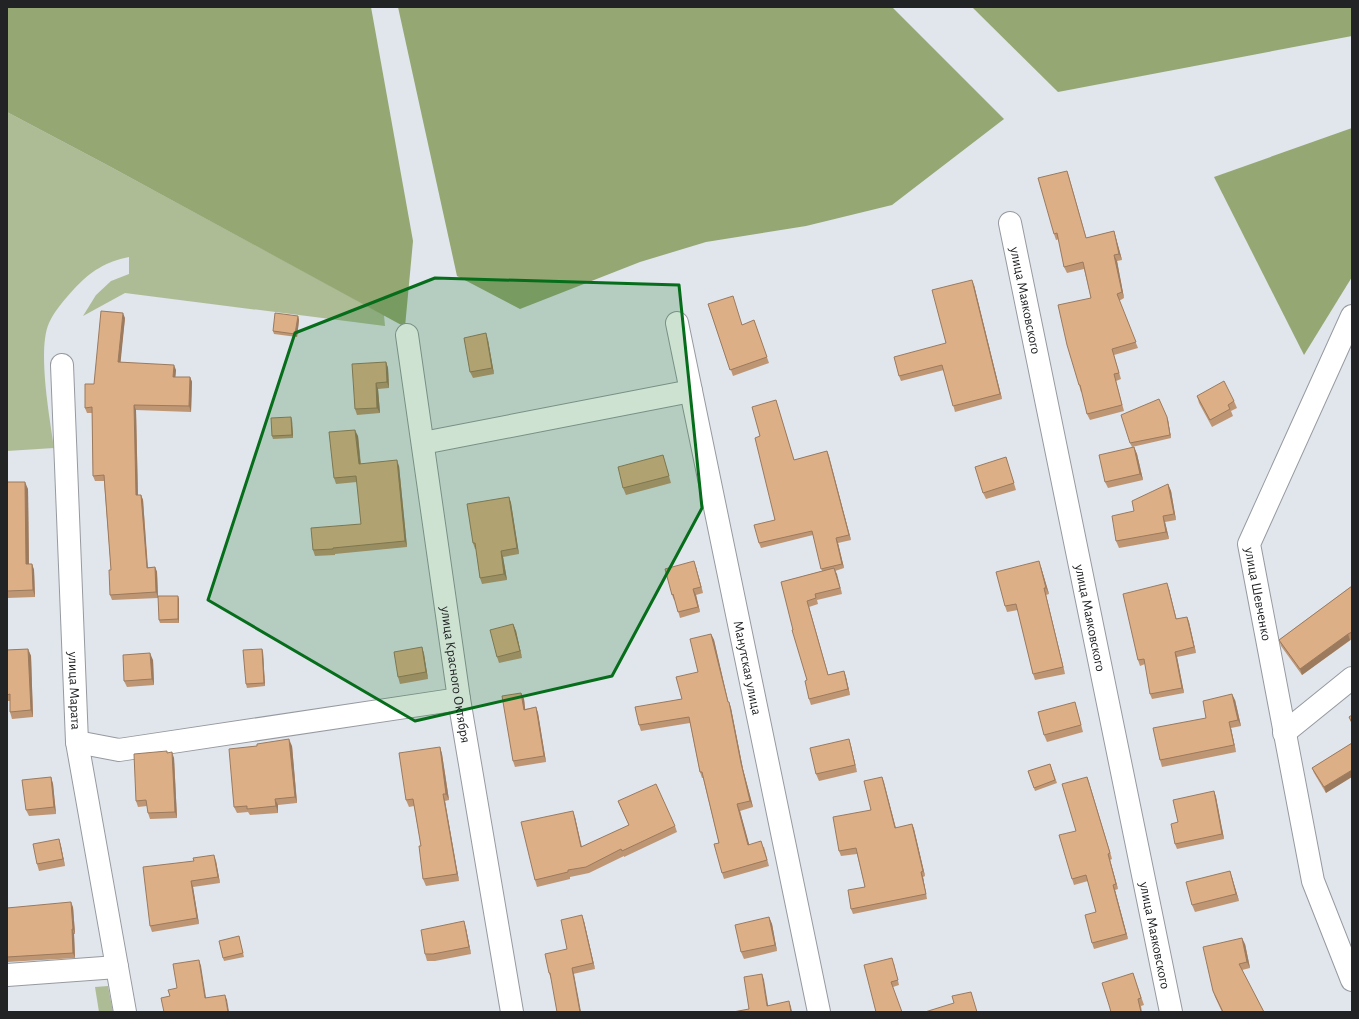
<svg xmlns="http://www.w3.org/2000/svg" width="1359" height="1019" font-family="'Alegreya Sans',sans-serif">
<rect width="100%" height="100%" fill="#e1e5ec"/>
<g fill="#aebc96">
<path d="M7 112 109 166 384 315 385 326 125 293 83 316 96 295 111 281 129 274V257C105 262 91 271 74 289 65 299 55 310 49 323 37 350 50 419 54 448L7 451Z"/>
<polygon points="108,986 113,1012 99,1012 95,987"/>
</g>
<g fill="#95a773">
<polygon points="7,7 371,7 413,241 405,327 109,166 7,112"/>
<polygon points="398,7 892,7 1004,119 892,205 806,226 706,242 640,262 520,309 457,276"/>
<polygon points="972,7 1352,7 1352,36 1058,92"/>
<polygon points="1352,128 1352,277 1304,355 1214,177"/>
</g>
<g fill="none" stroke-linecap="round" stroke-linejoin="round">
<g stroke="#969aa0" stroke-width="24">
<g id="minor">
<path id="s1" d="M1010 223 1171 1012"/>
<path id="s2" d="M1352 316 1249 544 1313 881 1352 980"/>
<path id="s3" d="M677 323 819 1012"/>
<path id="s4" d="M407 335 459 699 512 1012"/>
<path id="s5" d="M62 365 77 742 125 1012"/>
<polyline points="423,443 691,391"/>
<polyline points="1284,733 1352,678"/>
<polyline points="77,742 119,750 459,699"/>
<polyline points="7,975 117,967"/>
</g>
</g>
<use href="#minor" stroke="#fff" stroke-width="22"/>
</g>
<g fill="#be9674">
<polygon points="1067,171 1086,238 1114,231 1116,238 1122,260 1117,261 1124,298 1119,301 1138,348 1114,355 1121,379 1116,381 1124,411 1090,420 1087,414 1082,392 1081,392 1079,385 1091,298 1084,269 1067,273 1064,267 1059,239 1056,240 1054,234"/>
<polygon points="974,285 1002,399 955,412 944,370 901,381 899,376 946,343"/>
<polygon points="708,304 743,325 754,320 769,363 733,376"/>
<polygon points="298,316 299,320 297,337 274,334 273,331"/>
<polygon points="125,318 120,362 176,370 175,377 190,377 192,382 191,412 136,410 138,495 141,495 143,500 148,567 155,567 157,572 158,598 112,600 110,595 111,570 104,481 95,481 93,476 92,413 87,413 85,408 94,384"/>
<polygon points="488,340 494,374 473,378 470,372"/>
<polygon points="386,362 388,368 389,388 378,389 380,413 357,415 355,409"/>
<polygon points="1197,396 1234,401 1237,408 1231,411 1233,416 1212,427 1199,403"/>
<polygon points="776,400 794,460 827,451 851,540 838,543 844,568 835,571 842,594 817,600 818,604 809,607 828,675 844,671 846,677 850,695 811,705 809,699 807,680 781,582 822,571 813,535 761,548 759,543 775,520 760,436"/>
<polygon points="292,420 293,438 273,439 272,436"/>
<polygon points="1168,420 1171,438 1132,447 1130,443"/>
<polygon points="358,436 361,464 399,466 407,547 335,554 335,555 315,556 313,550 361,524 357,482 336,484 334,478"/>
<polygon points="1134,447 1137,454 1143,480 1108,488 1105,482"/>
<polygon points="663,455 671,483 626,495 623,488"/>
<polygon points="1006,457 1016,490 986,499 983,493"/>
<polygon points="7,482 28,489 29,564 32,564 34,570 35,597 7,598"/>
<polygon points="1168,484 1171,491 1176,520 1165,522 1169,539 1119,548 1116,541 1134,511"/>
<polygon points="509,497 511,503 519,554 503,557 507,580 482,584 480,578 476,549 475,549 473,543"/>
<polygon points="696,567 703,593 696,595 700,612 680,618 675,600 674,600 672,595"/>
<polygon points="1041,567 1049,594 1046,595 1065,674 1035,680 1033,674 1018,610 1007,612 1005,606"/>
<polygon points="1352,586 1352,639 1302,675 1281,646 1279,640"/>
<polygon points="1169,589 1176,619 1187,617 1189,622 1196,653 1177,657 1184,693 1152,699 1150,694 1145,664 1140,666 1138,660"/>
<polygon points="179,599 179,623 160,623 159,620"/>
<polygon points="513,624 516,631 522,658 499,663 497,657"/>
<polygon points="711,634 714,640 728,702 729,702 731,708 743,769 753,807 740,811 749,845 764,847 769,866 724,879 722,873 719,843 703,778 702,778 700,772 690,723 641,731 639,725 682,699 698,672"/>
<polygon points="422,647 424,654 428,679 400,684 398,677"/>
<polygon points="28,649 31,656 33,717 12,719 10,712 10,701 7,701 7,650"/>
<polygon points="262,649 263,652 265,686 247,688 246,684"/>
<polygon points="153,660 154,685 127,687 124,681"/>
<polygon points="521,693 524,699 525,709 536,707 538,713 546,762 515,767 513,761"/>
<polygon points="1235,700 1241,726 1231,728 1236,752 1162,767 1160,760 1206,718"/>
<polygon points="1077,709 1083,732 1047,742 1044,735"/>
<polygon points="849,739 851,746 857,772 819,781 816,774"/>
<polygon points="1352,743 1326,793 1314,773 1312,768"/>
<polygon points="292,746 297,803 278,805 278,813 250,815 248,812 237,813 234,807"/>
<polygon points="440,747 442,754 449,800 445,801 459,881 426,886 423,879 421,846 414,806 409,807 406,800"/>
<polygon points="167,751 167,753 174,758 177,818 150,819 148,813 147,806 138,807 136,801"/>
<polygon points="1050,764 1057,783 1035,791 1028,771"/>
<polygon points="51,777 53,784 56,814 29,816 26,810"/>
<polygon points="882,777 896,828 912,824 914,829 925,876 923,877 927,899 853,914 851,909 865,887 857,854 841,856 839,851 871,810"/>
<polygon points="1087,777 1112,859 1110,860 1118,889 1115,890 1128,939 1094,949 1092,943 1096,912 1088,881 1074,885 1072,879 1076,831"/>
<polygon points="1214,791 1216,797 1224,839 1177,849 1175,844 1178,822"/>
<polygon points="618,801 675,826 677,832 624,857 624,856 589,873 570,877 570,879 537,887 535,880 575,817 582,847 629,825"/>
<polygon points="59,839 61,846 65,866 39,871 37,864"/>
<polygon points="194,861 216,861 220,883 193,887 199,924 152,932 150,926"/>
<polygon points="1230,871 1239,901 1195,912 1192,905"/>
<polygon points="73,907 75,934 74,934 75,958 7,962 7,908"/>
<polygon points="769,917 772,924 777,951 744,959 741,952"/>
<polygon points="584,921 595,969 551,979 549,973 567,949"/>
<polygon points="466,928 471,954 435,961 427,961 425,954"/>
<polygon points="239,936 244,957 224,961 223,958"/>
<polygon points="1245,944 1250,968 1242,970 1264,1012 1222,1012 1215,997 1213,991"/>
<polygon points="894,963 899,985 893,987 876,1012"/>
<polygon points="1133,973 1144,1005 1141,1006 1142,1012 1111,1012"/>
</g>
<g fill="#9b7a5e">
<polygon points="1067,171 1069,177 1088,244 1086,238"/>
<polygon points="1114,231 1116,238 1122,260 1119,254"/>
<polygon points="1114,255 1117,261 1124,298 1122,292"/>
<polygon points="972,280 974,285 1002,399 1000,394"/>
<polygon points="123,313 125,318 120,368 118,362"/>
<polygon points="298,316 299,320 297,337 295,334"/>
<polygon points="486,333 488,340 494,374 492,368"/>
<polygon points="386,362 388,368 389,388 387,382"/>
<polygon points="174,365 176,370 175,382 173,377"/>
<polygon points="190,377 192,382 191,412 189,406"/>
<polygon points="376,383 378,389 380,413 377,408"/>
<polygon points="134,405 136,410 138,501 136,495"/>
<polygon points="291,417 292,420 293,438 292,435"/>
<polygon points="1167,417 1168,420 1171,438 1170,435"/>
<polygon points="355,430 358,436 361,470 359,464"/>
<polygon points="1134,447 1137,454 1143,480 1140,474"/>
<polygon points="827,451 829,456 851,540 849,535"/>
<polygon points="397,460 399,466 407,547 405,541"/>
<polygon points="25,482 28,489 29,570 26,564"/>
<polygon points="1168,484 1171,491 1176,520 1174,514"/>
<polygon points="141,495 143,500 148,573 147,568"/>
<polygon points="509,497 511,503 519,554 517,548"/>
<polygon points="1163,516 1165,522 1169,539 1166,532"/>
<polygon points="836,538 838,543 844,568 842,564"/>
<polygon points="501,551 503,557 507,580 504,574"/>
<polygon points="694,561 696,567 703,593 701,587"/>
<polygon points="1039,561 1041,567 1049,594 1046,588"/>
<polygon points="32,564 34,570 35,597 33,590"/>
<polygon points="155,567 157,572 158,598 156,592"/>
<polygon points="834,568 837,574 842,594 840,588"/>
<polygon points="1167,583 1169,589 1178,625 1176,619"/>
<polygon points="1044,588 1046,595 1065,674 1063,667"/>
<polygon points="693,589 696,595 700,612 698,607"/>
<polygon points="178,596 179,599 179,623 178,619"/>
<polygon points="807,601 809,607 830,681 828,675"/>
<polygon points="1187,617 1189,622 1196,653 1194,647"/>
<polygon points="513,624 516,631 522,658 520,651"/>
<polygon points="711,634 714,640 730,709 728,702"/>
<polygon points="1348,634 1350,640 1302,675 1300,669"/>
<polygon points="422,647 424,654 428,679 426,672"/>
<polygon points="28,649 31,656 33,717 31,710"/>
<polygon points="262,649 263,652 265,686 264,683"/>
<polygon points="1175,652 1177,657 1184,693 1182,688"/>
<polygon points="150,653 153,660 154,685 152,679"/>
<polygon points="844,671 846,677 850,695 848,689"/>
<polygon points="521,693 524,699 526,716 524,710"/>
<polygon points="1232,694 1235,700 1241,726 1238,720"/>
<polygon points="729,702 731,708 743,769 753,807 750,801 741,763"/>
<polygon points="536,707 538,713 546,762 544,756"/>
<polygon points="1229,722 1231,728 1236,752 1234,745"/>
<polygon points="289,739 292,746 297,803 295,797"/>
<polygon points="849,739 851,746 857,772 855,765"/>
<polygon points="440,747 442,754 449,800 446,794"/>
<polygon points="172,752 174,758 177,818 175,812"/>
<polygon points="1352,770 1352,777 1326,793 1324,787"/>
<polygon points="51,777 53,784 56,814 54,807"/>
<polygon points="882,777 884,782 897,833 895,828"/>
<polygon points="1087,777 1089,782 1112,859 1110,853"/>
<polygon points="1214,791 1216,797 1224,839 1222,834"/>
<polygon points="443,794 445,801 459,881 457,874"/>
<polygon points="275,799 278,805 278,813 276,806"/>
<polygon points="737,804 740,811 751,851 748,845"/>
<polygon points="573,811 575,817 583,854 581,847"/>
<polygon points="912,824 914,829 925,876 923,871"/>
<polygon points="59,839 61,846 65,866 63,859"/>
<polygon points="1108,854 1110,860 1118,889 1116,884"/>
<polygon points="214,855 216,861 220,883 218,877"/>
<polygon points="1230,871 1232,877 1239,901 1236,894"/>
<polygon points="921,872 923,877 927,899 926,894"/>
<polygon points="191,881 193,887 199,924 197,918"/>
<polygon points="1113,885 1115,890 1128,939 1126,934"/>
<polygon points="71,902 73,907 75,934 73,929"/>
<polygon points="582,915 584,921 595,969 593,963"/>
<polygon points="769,917 772,924 777,951 775,945"/>
<polygon points="464,921 466,928 471,954 469,947"/>
<polygon points="72,929 74,934 75,958 73,953"/>
<polygon points="1242,938 1245,944 1250,968 1247,962"/>
<polygon points="199,960 201,966 207,1004 205,998"/>
<polygon points="572,968 574,974 581,1012 580,1012"/>
<polygon points="762,974 764,980 769,1011 767,1006"/>
<polygon points="225,995 227,1000 229,1012 228,1012"/>
<polygon points="789,1001 791,1007 792,1012 791,1012"/>
</g>
<g fill="#ddaf87" stroke="#9b7a5e">
<polygon points="1067,171 1086,238 1114,231 1119,254 1114,255 1122,292 1117,294 1136,342 1112,349 1119,373 1114,374 1122,405 1087,414 1080,385 1079,385 1067,345 1058,305 1091,298 1083,262 1064,267 1057,233 1054,234 1038,178"/>
<polygon points="972,280 1000,394 953,406 942,365 899,376 894,357 946,343 932,290"/>
<polygon points="733,296 742,325 754,320 767,357 730,370 708,304"/>
<polygon points="101,311 123,313 118,362 174,365 173,377 190,377 189,406 134,405 136,495 141,495 147,568 155,567 156,592 110,595 109,570 111,570 104,475 93,476 92,407 85,408 85,384 94,384"/>
<polygon points="275,313 298,316 295,334 273,331"/>
<polygon points="486,333 492,368 470,372 464,338"/>
<polygon points="386,362 387,382 376,383 377,408 355,409 352,364"/>
<polygon points="1224,381 1234,401 1228,405 1230,409 1210,420 1197,396"/>
<polygon points="1159,399 1167,417 1170,435 1130,443 1121,415"/>
<polygon points="776,400 794,460 827,451 849,535 836,538 842,564 821,569 812,531 759,543 754,525 775,520 755,438 760,436 752,407"/>
<polygon points="291,417 292,435 272,436 271,418"/>
<polygon points="355,430 359,464 397,460 405,541 333,548 333,549 313,550 311,528 361,524 356,476 334,478 329,432"/>
<polygon points="1134,447 1140,474 1105,482 1099,455"/>
<polygon points="663,455 669,476 623,488 618,467"/>
<polygon points="1006,457 1014,483 983,493 975,467"/>
<polygon points="7,482 25,482 26,564 32,564 33,590 7,591"/>
<polygon points="1168,484 1174,514 1163,516 1166,532 1116,541 1112,516 1134,511 1132,501"/>
<polygon points="509,497 517,548 501,551 504,574 480,578 475,543 473,543 467,504"/>
<polygon points="694,561 701,587 693,589 698,607 678,612 673,594 672,595 665,569"/>
<polygon points="1039,561 1046,588 1044,588 1063,667 1033,674 1016,604 1005,606 996,572"/>
<polygon points="834,568 840,588 815,594 816,598 807,601 828,675 844,671 848,689 809,699 805,681 807,680 792,630 793,630 781,582"/>
<polygon points="1167,583 1176,619 1187,617 1194,647 1175,652 1182,688 1150,694 1144,659 1138,660 1123,594"/>
<polygon points="1352,586 1352,632 1348,634 1300,669 1279,640"/>
<polygon points="158,596 178,596 178,619 159,620"/>
<polygon points="513,624 520,651 497,657 490,630"/>
<polygon points="711,634 728,702 729,702 741,763 750,801 737,804 748,845 761,841 767,860 722,873 714,844 719,843 702,772 700,772 689,717 639,725 635,707 682,699 676,677 698,672 690,639"/>
<polygon points="422,647 426,672 398,677 394,652"/>
<polygon points="28,649 31,710 10,712 10,694 7,695 7,650"/>
<polygon points="262,649 264,683 246,684 243,650"/>
<polygon points="150,653 152,679 124,681 123,655"/>
<polygon points="521,693 524,710 536,707 544,756 513,761 502,696"/>
<polygon points="1232,694 1238,720 1229,722 1234,745 1160,760 1153,728 1206,718 1203,701"/>
<polygon points="1075,702 1081,725 1044,735 1038,712"/>
<polygon points="1352,715 1352,723 1349,717"/>
<polygon points="289,739 295,797 275,799 276,806 247,809 247,806 234,807 229,749 257,746 257,744"/>
<polygon points="849,739 855,765 816,774 810,748"/>
<polygon points="1352,743 1352,770 1324,787 1312,768"/>
<polygon points="440,747 446,794 443,794 457,874 423,879 419,846 421,846 413,799 406,800 399,753"/>
<polygon points="167,751 167,753 172,752 175,812 148,813 146,800 136,801 134,754"/>
<polygon points="1050,764 1055,780 1034,788 1028,771"/>
<polygon points="51,777 54,807 26,810 22,780"/>
<polygon points="882,777 895,828 912,824 923,871 921,872 926,894 851,909 848,890 865,887 856,848 839,851 833,817 871,810 864,781"/>
<polygon points="1087,777 1110,853 1108,854 1116,884 1113,885 1126,934 1092,943 1085,915 1096,912 1086,875 1072,879 1059,835 1076,831 1062,784"/>
<polygon points="656,784 675,826 622,851 621,849 586,867 568,870 568,872 535,880 521,822 573,811 581,847 629,825 618,801"/>
<polygon points="1214,791 1222,834 1175,844 1171,824 1178,822 1173,800"/>
<polygon points="59,839 63,859 37,864 33,844"/>
<polygon points="214,855 218,877 191,881 197,918 150,926 143,867 194,861 193,858"/>
<polygon points="1230,871 1236,894 1192,905 1186,882"/>
<polygon points="71,902 73,929 72,929 73,953 7,957 7,908"/>
<polygon points="582,915 593,963 572,968 580,1012 557,1012 550,973 549,973 545,954 567,949 561,920"/>
<polygon points="769,917 775,945 741,952 735,925"/>
<polygon points="464,921 469,947 433,954 425,954 421,930"/>
<polygon points="239,936 243,953 223,958 219,941"/>
<polygon points="1242,938 1247,962 1239,964 1264,1012 1223,1012 1213,991 1203,947"/>
<polygon points="892,958 898,980 891,982 902,1012 876,1012 864,965"/>
<polygon points="199,960 205,998 225,995 228,1012 164,1012 161,998 170,996 168,990 177,988 173,964"/>
<polygon points="1133,973 1141,998 1138,999 1141,1012 1111,1012 1109,1005 1102,983"/>
<polygon points="762,974 767,1006 789,1001 791,1012 733,1012 749,1009 744,977"/>
<polygon points="971,992 977,1012 925,1012 954,1003 952,996"/>
</g>
<path fill="#066d1b" fill-opacity="0.2" stroke="#066d1b" stroke-width="3" stroke-linejoin="round" d="M435 278 679 285 702 508 612 676 415 721 208 600 295 333Z"/>
<g text-anchor="middle" stroke-width="3" stroke-linejoin="round" paint-order="stroke">
<g font-size="14" fill="#212325" stroke="#eef2fa">
<text dy="5" stroke="none"><textPath href="#s1" startOffset="79">улица Маяковского</textPath></text>
<text dy="5" stroke="none"><textPath href="#s2" startOffset="301">улица Шевченко</textPath></text>
<text dy="5" stroke="none"><textPath href="#s1" startOffset="403">улица Маяковского</textPath></text>
<text dy="5" stroke="none"><textPath href="#s3" startOffset="352">Манутская улица</textPath></text>
<text dy="5" stroke="none"><textPath href="#s4" startOffset="343">улица Красного Октября</textPath></text>
<text dy="5" stroke="none"><textPath href="#s5" startOffset="326">улица Марата</textPath></text>
<text dy="5" stroke="none"><textPath href="#s1" startOffset="727">улица Маяковского</textPath></text>
</g>
</g>
<rect width="1359" height="1019" fill="none" stroke="#212325" stroke-width="16"/>
</svg>
